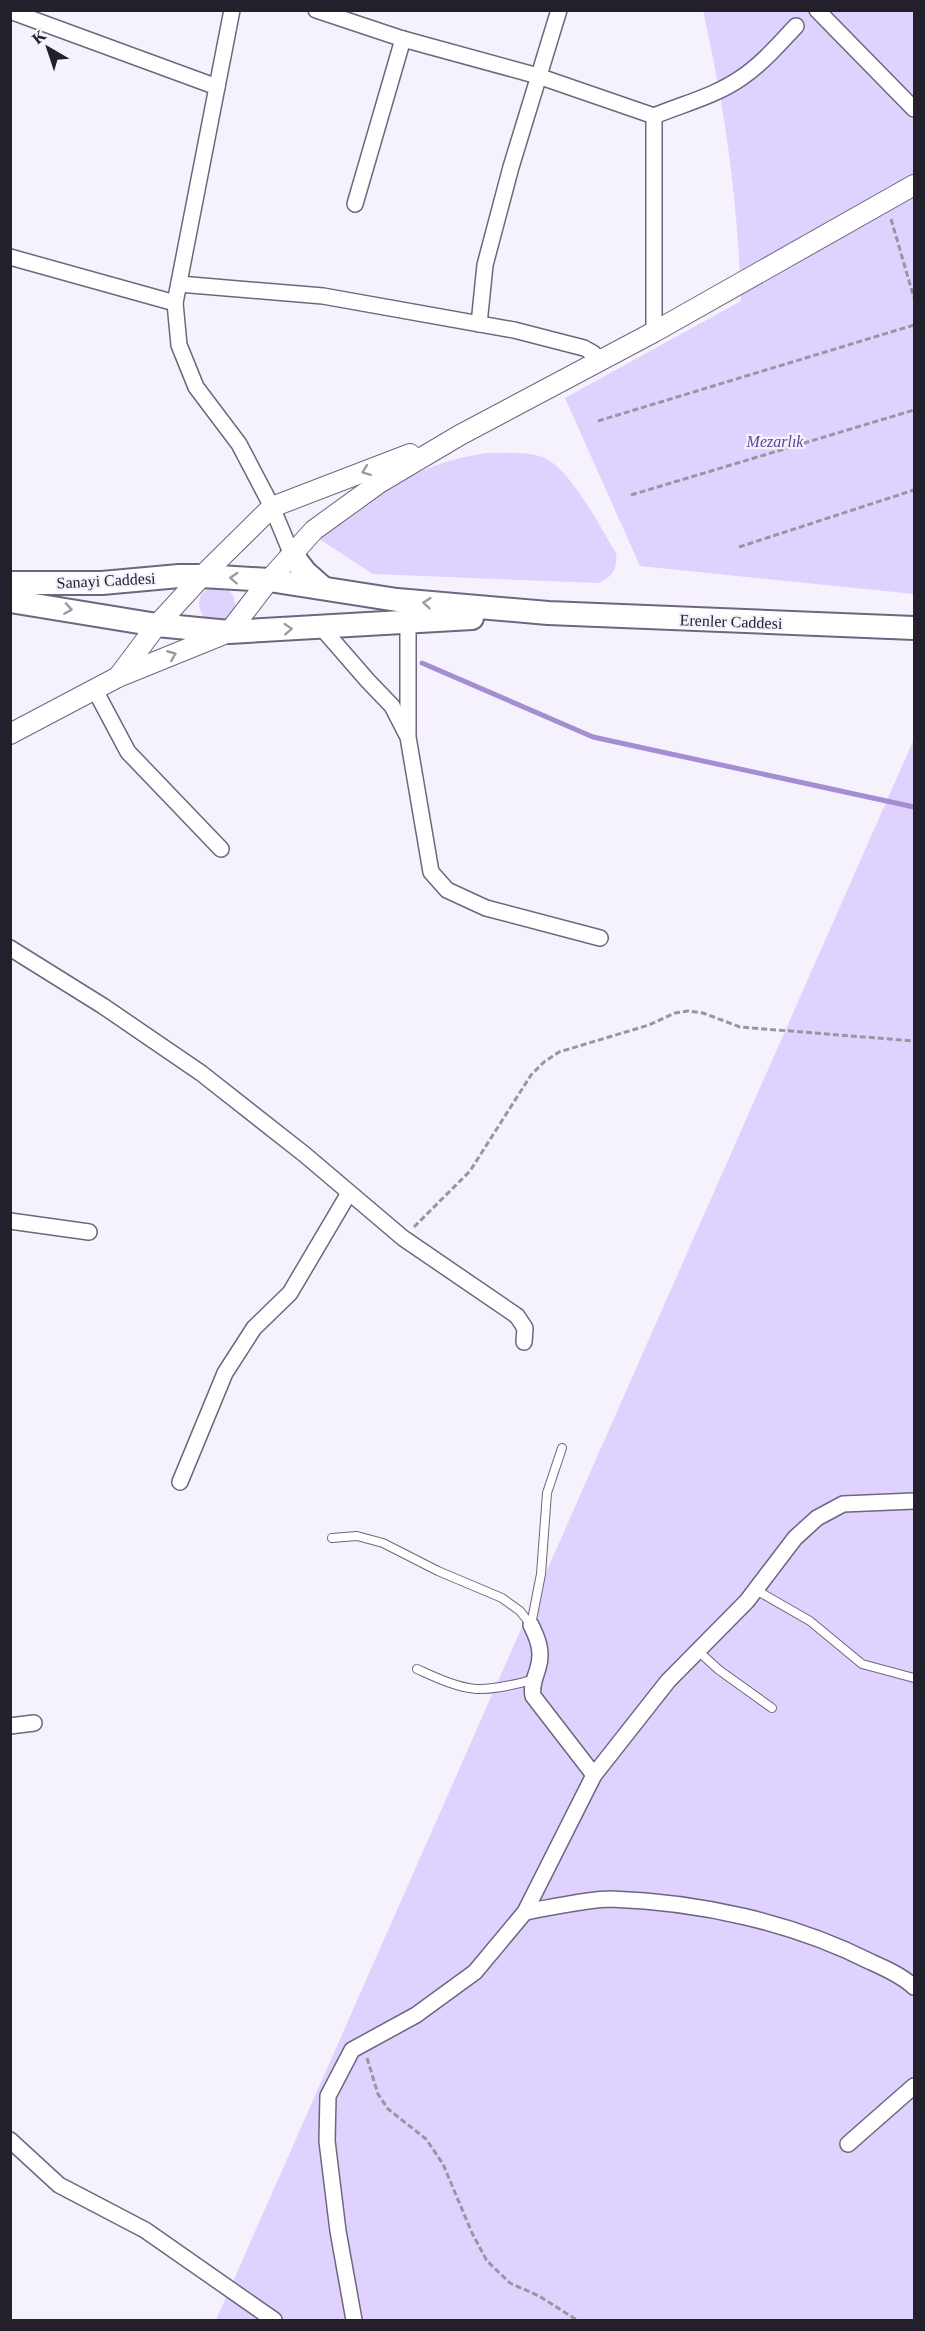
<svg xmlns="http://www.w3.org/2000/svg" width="925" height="2331" font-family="'Times New Roman',serif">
<rect width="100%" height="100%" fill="#f5f2fd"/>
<g fill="#dfd2fe">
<path d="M703 11H914V594L640 566 565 398 741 301C738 202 725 107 703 11Z"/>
<path d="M486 453C504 453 525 451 542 457 569 466 600 527 616 553 618 568 612 578 598 583L373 574 319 539C369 496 419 463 486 453Z"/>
<circle cx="217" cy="604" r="18"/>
<polygon points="914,739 914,2320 216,2320"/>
</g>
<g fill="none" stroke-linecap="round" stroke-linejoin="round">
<polyline stroke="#a48ed1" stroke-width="5" points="422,663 593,737 914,807"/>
<g stroke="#6e667f" stroke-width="10">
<g id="service">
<polyline points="332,1538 357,1536 383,1543 438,1571 502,1598 520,1611 531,1625"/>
<polyline points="756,1590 810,1621 862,1664 914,1678"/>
<polyline points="531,1625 541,1574 547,1493 562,1448"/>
<polyline points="698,1651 719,1670 772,1708"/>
<path d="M417 1669C435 1677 455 1687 476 1689 495 1690 515 1684 533 1680"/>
</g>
</g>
<g stroke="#6e667f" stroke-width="18">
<g id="minor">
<polyline points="232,10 175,303 179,345 196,387 239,444 272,507 292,555"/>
<polyline points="316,10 403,39 538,76 654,116 654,332"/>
<polyline points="817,10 914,109"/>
<polyline points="10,11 217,87"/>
<path d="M654 116C683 104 715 96 741 78 762 64 779 44 796 26"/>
<polyline points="355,204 403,39"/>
<polyline points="10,257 175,303"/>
<polyline points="179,284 323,296 514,330 584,348 593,353 600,361"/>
<polyline points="479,324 485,265 511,167 559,10"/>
<polyline points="321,627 368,681 392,706 408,737 431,872 447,890 486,908 600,938"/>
<polyline points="95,690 128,752 221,849"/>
<polyline points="408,734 408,622"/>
<polyline points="10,948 103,1006 201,1073 304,1154 403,1238 517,1316 525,1328 524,1342"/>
<polyline points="10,1221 89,1232"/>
<polyline points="180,1482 225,1373 254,1328 290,1293 349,1193"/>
<path d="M531 1625C538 1639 543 1652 538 1668 535 1679 531 1685 533 1696L594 1775"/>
<polyline points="10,1726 34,1723"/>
<path d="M525 1912C549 1908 587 1899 611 1899 699 1902 792 1922 871 1962 887 1969 902 1976 914 1987"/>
<polyline points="10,2140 59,2185 145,2230 274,2320"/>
<polyline points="848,2144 914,2086"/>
<polyline points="354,2320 338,2231 327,2141 328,2096 352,2050 416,2015 475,1972 525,1912 594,1775 668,1681 747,1601 795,1538 817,1518 843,1504 914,1501"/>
</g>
</g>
<g stroke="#6e667f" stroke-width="22">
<g id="tertiary">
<polyline points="118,677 157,625 202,576 272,507 410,454"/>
<polyline points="10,734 118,677 229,632 269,580 314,530 379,483 460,435 654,332 914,185"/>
</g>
</g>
<g stroke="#6e667f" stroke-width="26">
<g id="secondary">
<polyline points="292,555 305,572 323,588"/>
<polyline points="10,583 102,583 179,576 202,576 269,580 397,600 548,613 914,628"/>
<polyline points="10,601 157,625 229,632 472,618"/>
</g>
</g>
<g stroke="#9996a1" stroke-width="3" stroke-dasharray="6 3" stroke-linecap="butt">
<polyline points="891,219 914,298"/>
<polyline points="598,421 914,325"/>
<polyline points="631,495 914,410"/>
<polyline points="739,547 914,490"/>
<polyline points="414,1227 470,1171 531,1075 544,1062 559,1052 649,1025 675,1013 688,1011 703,1013 740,1027 914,1041"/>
<polyline points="367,2058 378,2094 388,2109 426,2139 443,2164 472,2233 487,2261 510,2283 539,2296 577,2320"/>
</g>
<use href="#service" stroke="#fff" stroke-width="8"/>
<use href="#minor" stroke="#fff" stroke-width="15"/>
<use href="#tertiary" stroke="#fff" stroke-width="20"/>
<use href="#secondary" stroke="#fff" stroke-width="22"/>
</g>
<defs><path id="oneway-chevron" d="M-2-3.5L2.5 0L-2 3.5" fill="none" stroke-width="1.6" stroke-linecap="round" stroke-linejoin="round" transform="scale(1.5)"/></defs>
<g stroke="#9c9ba0">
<use href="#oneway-chevron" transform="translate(366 471) rotate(159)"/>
<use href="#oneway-chevron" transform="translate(234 578) rotate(-177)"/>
<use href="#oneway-chevron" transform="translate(427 603) rotate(-175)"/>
<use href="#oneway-chevron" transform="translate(68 609) rotate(9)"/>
<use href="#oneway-chevron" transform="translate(288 629) rotate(-3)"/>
<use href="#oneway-chevron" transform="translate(172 655) rotate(-22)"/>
</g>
<g text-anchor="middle" stroke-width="4.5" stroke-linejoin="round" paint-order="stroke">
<g font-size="16" font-style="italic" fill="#634495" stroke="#f5f2fd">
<text x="775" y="447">Mezarlık</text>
</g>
<g font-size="16" fill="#24202b" stroke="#f5f2fd">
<text transform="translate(106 580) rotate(-3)" y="6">Sanayi Caddesi</text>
<text transform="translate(731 621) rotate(2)" y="6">Erenler Caddesi</text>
</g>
</g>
<rect width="925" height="2331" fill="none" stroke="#24202b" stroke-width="24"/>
<g transform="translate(48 48) rotate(321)" stroke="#f5f2fd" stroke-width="4.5" paint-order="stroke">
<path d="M0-4.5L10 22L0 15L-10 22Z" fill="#24202b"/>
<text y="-9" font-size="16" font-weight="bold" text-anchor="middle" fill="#24202b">K</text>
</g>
</svg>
